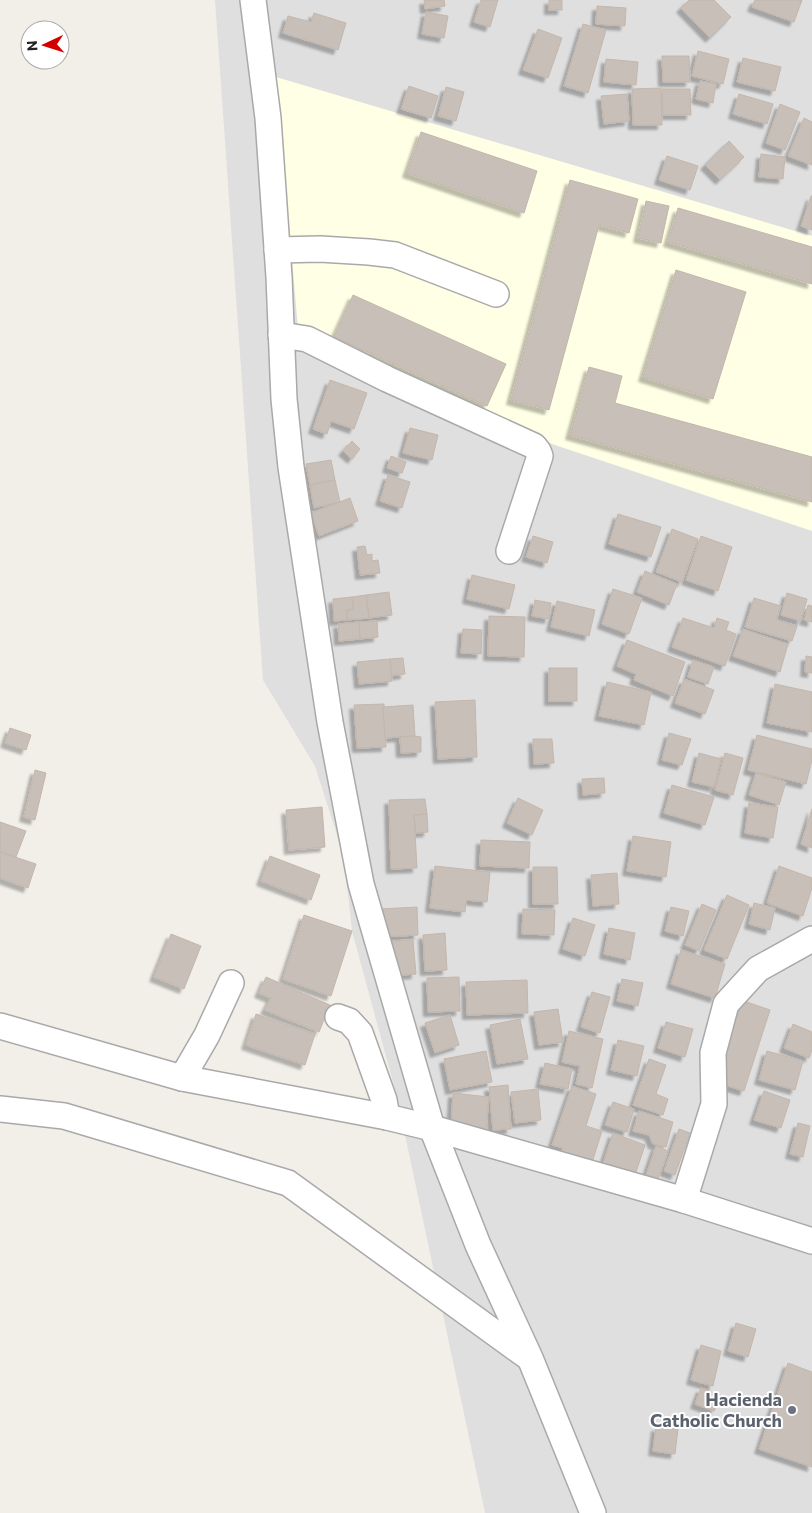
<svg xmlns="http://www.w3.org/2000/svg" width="812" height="1513" font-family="Commissioner,sans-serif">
<defs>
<filter id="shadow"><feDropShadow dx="-4.5" dy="4.5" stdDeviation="1" flood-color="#0004"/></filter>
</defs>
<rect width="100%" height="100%" fill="#f2efe9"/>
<polygon fill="#e0dfdf" points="215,0 812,0 812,1513 485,1513 397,1097 352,931 344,857 315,766 263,680"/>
<polygon fill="#ffffe5" points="276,77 812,236 812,531 552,444 298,328"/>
<g fill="#c7bfb8" stroke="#c4b6ab" filter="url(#shadow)">
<polygon points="424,0 444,0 445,6 425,9"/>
<polygon points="481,0 498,0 490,27 474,22"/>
<rect x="549" y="0" width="13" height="10"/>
<polygon points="689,0 714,0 731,17 710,38 681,8"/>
<polygon points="755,0 802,0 794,22 752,7"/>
<polygon points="597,6 626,8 625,26 596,24"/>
<polygon points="426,12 448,16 444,38 422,34"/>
<polygon points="314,13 346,23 338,50 283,33 288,16 311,22"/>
<polygon points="583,24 606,30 588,93 564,86"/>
<polygon points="538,29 562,38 548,78 523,70"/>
<polygon points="698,51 729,59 723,84 692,76"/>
<polygon points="662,56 689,56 690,82 663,82"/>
<polygon points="743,58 781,67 775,91 737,82"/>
<polygon points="606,59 638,62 636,85 604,82"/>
<polygon points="700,81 716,84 713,103 696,99"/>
<polygon points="409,86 438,96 431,118 401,109"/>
<polygon points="446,87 464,92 456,121 438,116"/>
<polygon points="661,88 662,125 633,125 632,89"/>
<polygon points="662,89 690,89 691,115 663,115"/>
<polygon points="627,94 629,121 604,124 601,96"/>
<polygon points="739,94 773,104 767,124 733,114"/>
<polygon points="780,104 800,112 785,150 766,143"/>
<polygon points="804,118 812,122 812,165 788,156"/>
<polygon points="421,132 537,171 524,213 407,173"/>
<polygon points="729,141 744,157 720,180 705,165"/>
<polygon points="761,154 785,157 783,179 759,177"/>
<polygon points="667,156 698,166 690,190 659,180"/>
<polygon points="570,180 638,199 629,233 599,225 549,410 511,400"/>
<polygon points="811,196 812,196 812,230 801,226"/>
<polygon points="646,201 669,206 661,243 638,238"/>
<polygon points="678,208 812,247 812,284 668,242"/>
<polygon points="676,270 746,292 713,399 643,377"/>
<polygon points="353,295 506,364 487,406 334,337"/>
<polygon points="589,367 622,376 615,403 812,457 812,502 570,435"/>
<polygon points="330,380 367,393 354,429 331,421 327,434 313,429"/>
<polygon points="410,428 438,435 432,460 403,453"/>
<polygon points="352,441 360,449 352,459 343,451"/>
<polygon points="391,456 406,462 402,473 387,468"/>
<polygon points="331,460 335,480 310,485 306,464"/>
<polygon points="388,475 410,482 402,508 380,501"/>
<polygon points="335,480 340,502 314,508 310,485"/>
<polygon points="350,498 358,521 319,536 311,513"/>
<polygon points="618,514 661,527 651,557 609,544"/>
<polygon points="672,529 698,539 682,582 656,572"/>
<polygon points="533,536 553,542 547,563 526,557"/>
<polygon points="701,536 732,547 718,591 686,580"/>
<polygon points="365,546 367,555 372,554 372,561 378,560 380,573 360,575 357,547"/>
<polygon points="645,571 677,584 669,605 637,592"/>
<polygon points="472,575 515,585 509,609 467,599"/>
<polygon points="613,589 642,598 629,634 602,624"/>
<polygon points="389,592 392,615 369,618 366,595"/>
<polygon points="787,593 807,599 801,621 781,615"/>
<polygon points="366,595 369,618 347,620 347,610 353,609 352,597"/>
<polygon points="352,597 353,609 347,610 347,620 334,621 333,599"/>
<polygon points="754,598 781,606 776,620 797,626 792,641 745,627"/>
<polygon points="535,600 551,603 549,619 532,616"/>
<polygon points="557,601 595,610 589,636 551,627"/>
<polygon points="808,605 812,606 812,622 804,620"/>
<polygon points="489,616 525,617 524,657 488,656"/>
<polygon points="683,618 714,628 717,618 729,622 726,630 736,634 725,666 672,647"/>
<polygon points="377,621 378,637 360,639 359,622"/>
<polygon points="359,622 360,639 339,641 338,624"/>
<polygon points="463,629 482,630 481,654 461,653"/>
<polygon points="743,629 788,644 780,672 733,656"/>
<polygon points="627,640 685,662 673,696 634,680 636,674 617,666"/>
<polygon points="806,656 812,657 812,673 805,672"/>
<polygon points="403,658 405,674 391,676 390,659"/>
<polygon points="390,659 392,681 359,684 357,662"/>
<polygon points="693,660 714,667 708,684 688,677"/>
<rect x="549" y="668" width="28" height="33"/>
<polygon points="684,679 714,690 705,714 675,703"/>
<polygon points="607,682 651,692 644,725 599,716"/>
<polygon points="775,684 812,692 812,732 767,723"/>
<polygon points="475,700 477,757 438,759 435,702"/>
<polygon points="384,704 386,747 357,748 354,705"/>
<polygon points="413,705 415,736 385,738 383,707"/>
<polygon points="10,728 31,735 26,750 5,743"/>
<polygon points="669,733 691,739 682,765 662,760"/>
<polygon points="757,735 812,749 812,760 806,784 748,770"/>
<polygon points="415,736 421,737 421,752 401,753 400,737"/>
<polygon points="533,739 552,739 554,763 534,764"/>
<polygon points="699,753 721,759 714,787 692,782"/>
<polygon points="725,753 743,758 733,795 715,790"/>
<polygon points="35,770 46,773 35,820 24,817"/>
<polygon points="756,773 786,782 779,805 749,795"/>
<polygon points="604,778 605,793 583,795 582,779"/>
<polygon points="672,785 714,797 705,825 664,813"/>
<polygon points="518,798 543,810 532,835 507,823"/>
<polygon points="425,799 427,814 414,815 417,868 391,869 389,800"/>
<polygon points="749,803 778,807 773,838 745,833"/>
<polygon points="322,807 325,847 289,850 286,810"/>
<polygon points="812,809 812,848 801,844"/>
<polygon points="427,814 428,832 416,833 414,815"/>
<polygon points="0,822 26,831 16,857 0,852"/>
<polygon points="633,836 671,842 666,877 627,871"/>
<polygon points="481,840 530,842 529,868 480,866"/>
<polygon points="0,852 36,864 28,888 0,878"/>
<polygon points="270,856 320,875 311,900 261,881"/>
<polygon points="435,866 490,872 487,902 466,900 465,912 430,908"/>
<polygon points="779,866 812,878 812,888 803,916 767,903"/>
<polygon points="533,867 557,867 558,904 533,904"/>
<polygon points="617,873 619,904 593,906 591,875"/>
<polygon points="727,895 749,905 727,959 704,950"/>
<polygon points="754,903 775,908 770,930 749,924"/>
<polygon points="702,904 716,910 699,951 685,945"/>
<polygon points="417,907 418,935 382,937 380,909"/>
<polygon points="671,907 689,911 683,936 665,931"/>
<polygon points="523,909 555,910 554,935 522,934"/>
<polygon points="304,915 352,931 331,996 283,979"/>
<polygon points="573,918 595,925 585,956 563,949"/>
<polygon points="609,928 635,933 630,960 604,954"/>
<polygon points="445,933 447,970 425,971 423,935"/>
<polygon points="171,934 201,946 184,989 154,977"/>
<polygon points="413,940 416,974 390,976 387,941"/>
<polygon points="681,950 725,964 715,998 671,984"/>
<polygon points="266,977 330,1005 319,1032 265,1010 271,998 259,993"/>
<polygon points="459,977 460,1011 428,1012 427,978"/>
<polygon points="622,979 643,983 638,1006 617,1001"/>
<polygon points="527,980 528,1013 467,1015 466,982"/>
<polygon points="592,992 610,997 600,1033 581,1027"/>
<polygon points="741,1000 770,1010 744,1091 715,1082"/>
<polygon points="558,1009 563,1042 539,1045 534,1012"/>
<polygon points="256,1014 315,1034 305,1065 246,1045"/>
<polygon points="450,1015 459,1045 435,1053 425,1023"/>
<polygon points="520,1019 528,1059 497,1064 490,1025"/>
<polygon points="666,1022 693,1029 685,1057 658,1048"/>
<polygon points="793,1024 812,1032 812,1050 809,1058 784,1048"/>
<polygon points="569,1031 603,1039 592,1088 576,1084 580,1066 562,1062"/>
<polygon points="618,1040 644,1046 637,1076 611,1070"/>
<polygon points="486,1051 492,1082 450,1090 444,1059"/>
<polygon points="767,1051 803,1061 795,1090 759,1080"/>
<polygon points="649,1059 666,1065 656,1094 668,1099 663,1115 633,1105"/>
<polygon points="545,1063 572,1069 568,1089 540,1084"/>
<polygon points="508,1085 511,1129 493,1130 489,1087"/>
<polygon points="572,1086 596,1094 586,1126 602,1131 590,1169 559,1158 563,1148 552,1145"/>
<polygon points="538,1089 541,1120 515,1123 511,1092"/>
<polygon points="764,1091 790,1100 781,1128 754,1120"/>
<polygon points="453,1093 489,1097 486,1130 451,1127"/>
<polygon points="613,1102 634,1109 627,1132 605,1125"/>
<polygon points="639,1111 673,1122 666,1147 653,1144 649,1135 633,1131"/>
<polygon points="798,1123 810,1126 803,1157 790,1154"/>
<polygon points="679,1129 690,1133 675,1175 664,1171"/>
<polygon points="613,1133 645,1145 634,1178 602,1167"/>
<polygon points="656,1146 668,1151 656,1185 644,1181"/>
<polygon points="736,1323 756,1329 748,1357 728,1351"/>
<polygon points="701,1345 721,1351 713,1386 691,1380"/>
<polygon points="788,1363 812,1372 812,1467 759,1449"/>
<polygon points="701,1388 721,1396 714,1411 695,1404"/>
<polygon points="656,1427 678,1429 675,1454 653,1451"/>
</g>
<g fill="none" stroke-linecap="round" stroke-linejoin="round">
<g stroke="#a9a9a9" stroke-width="28">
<g id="minor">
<polyline points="253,0 268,118 279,277 284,399 291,467 330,722 361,884 432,1128 478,1245 530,1358 593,1513"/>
<polyline points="277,250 320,249 369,252 395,255 496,294"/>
<polyline points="281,335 307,339 387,379 534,446 538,451 540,456 509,551"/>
<polyline points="338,1017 349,1021 360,1033 384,1100 387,1117"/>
<polyline points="0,1026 182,1078 387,1117 432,1128 684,1200 812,1241"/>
<polyline points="182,1078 207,1035 231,983"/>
<polyline points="0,1109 64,1116 288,1183 528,1357"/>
<polyline points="684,1200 714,1104 713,1053 726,1004 758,969 812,939"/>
</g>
</g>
<use href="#minor" stroke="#fff" stroke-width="25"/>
</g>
<circle fill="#6b7280" stroke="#fff" stroke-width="2" cx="792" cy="1410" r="5"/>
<g text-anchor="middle" stroke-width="4" stroke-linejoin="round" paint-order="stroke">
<g font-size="18" font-weight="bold" fill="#5b616d" stroke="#fff" text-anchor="end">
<text x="782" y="1406">Hacienda<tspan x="782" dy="21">Catholic Church</tspan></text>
</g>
</g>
<g transform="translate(45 45) rotate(266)"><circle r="24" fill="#ffffff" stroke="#a7a7a7"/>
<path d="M0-4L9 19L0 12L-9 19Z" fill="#d40000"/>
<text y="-8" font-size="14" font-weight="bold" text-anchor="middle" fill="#222222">N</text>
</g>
</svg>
